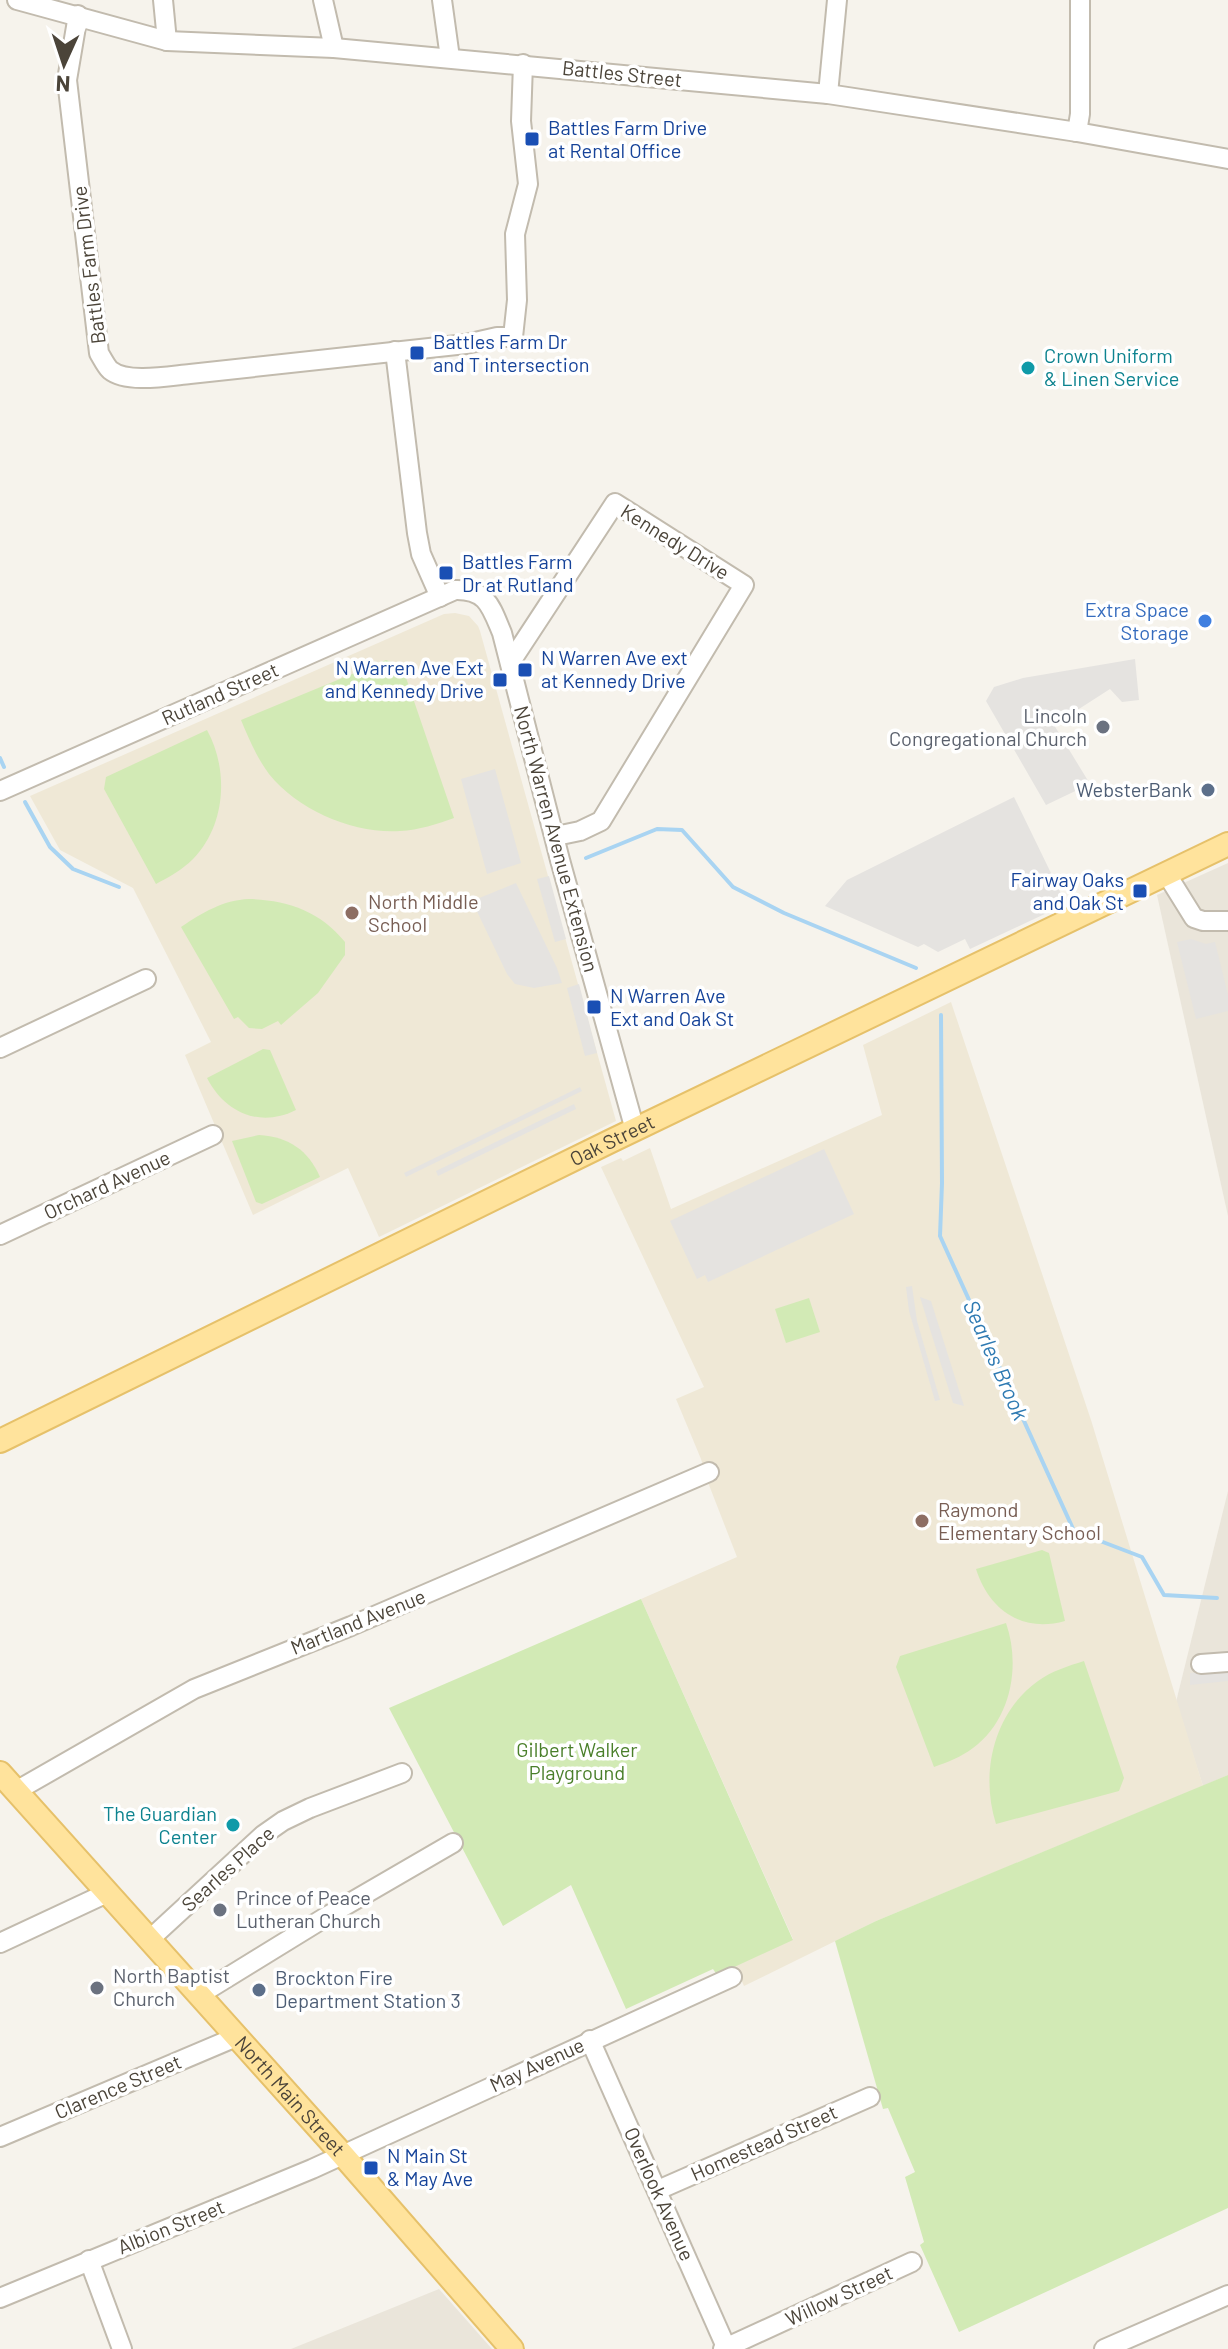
<svg xmlns="http://www.w3.org/2000/svg" width="1228" height="2349" font-family="Barlow,sans-serif">
<rect width="100%" height="100%" fill="#f6f3ec"/>
<g fill="#eae5da">
<polygon points="1228,863 1228,1216 1157,895"/>
<polygon points="1228,1491 1228,1775 1203,1786 1176,1702"/>
<polygon points="439,2289 492,2349 291,2349"/>
</g>
<g fill="#efe8d6">
<polygon points="455,613 469,616 478,626 480,631 616,1121 379,1237 348,1168 253,1215 185,1055 211,1042 133,888 60,850 30,796 444,614"/>
<polygon points="951,1002 1091,1420 1203,1786 876,1921 744,1986 735,1966 793,1939 641,1599 737,1557 709,1485 701,1459 676,1399 704,1387 601,1167 621,1158 623,1161 650,1148 671,1209 882,1115 863,1045"/>
</g>
<g fill="#d2eab5">
<path d="M386 660 402 666 454 818C437 824 419 830 400 831 354 834 299 811 269 774 257 758 249 739 241 720Z"/>
<path d="M207 730C229 770 226 825 193 859 182 870 169 877 156 884L104 789 106 777Z"/>
<path d="M249 899C287 900 320 911 345 942V955L318 993 281 1025 278 1021 262 1029 249 1028 238 1017 234 1019 181 927C202 913 223 900 249 899Z"/>
<path d="M263 1049 270 1050 296 1110C260 1128 225 1113 207 1078Z"/>
<path d="M259 1135C289 1137 308 1150 320 1177L262 1204 256 1202 232 1141Z"/>
<polygon points="809,1298 820,1332 786,1343 775,1309"/>
<path d="M1042 1550 1049 1553 1065 1621C1022 1633 989 1610 976 1569Z"/>
<polygon points="641,1599 793,1940 717,1975 713,1969 626,2009 571,1885 503,1926 389,1708"/>
<path d="M1006 1623C1021 1666 1011 1720 973 1748 961 1757 948 1762 934 1767L896 1667 900 1656Z"/>
<path d="M1084 1661 1124 1778 1119 1791 996 1824C980 1774 993 1713 1038 1681 1052 1671 1068 1666 1084 1661Z"/>
<polygon points="1228,1775 1228,2208 959,2332 920,2245 924,2242 905,2177 915,2172 888,2108 883,2109 835,1941 876,1921"/>
</g>
<g fill="#e5e3e0">
<polygon points="1135,659 1139,700 1122,702 1110,689 1054,725 1090,784 1046,805 986,701 994,687 1023,678"/>
<polygon points="495,769 521,863 487,874 461,779"/>
<polygon points="1014,797 1066,904 970,949 965,939 938,952 924,944 918,947 825,906 847,880"/>
<polygon points="549,876 566,939 555,942 537,879"/>
<polygon points="516,883 557,968 562,983 534,988 515,984 507,974 472,901"/>
<polygon points="1191,939 1206,944 1215,942 1228,995 1228,1011 1196,1019 1177,942"/>
<polygon points="579,984 597,1053 585,1056 567,988"/>
<polygon points="580,1087 582,1091 406,1177 404,1173"/>
<polygon points="574,1104 576,1109 438,1176 436,1171"/>
<polygon points="824,1149 854,1214 708,1282 705,1275 697,1279 670,1221"/>
<polygon points="912,1286 917,1321 940,1400 935,1401 909,1311 906,1287"/>
<polygon points="920,1297 931,1301 964,1406 953,1403"/>
<polygon points="1228,1670 1228,1681 1190,1685 1190,1673"/>
</g>
<g fill="none" stroke-linecap="round" stroke-linejoin="round">
<g stroke="#a9d4f2" stroke-width="4">
<polyline points="0,758 4,767"/>
<polyline points="25,802 50,847 73,869 119,887"/>
<polyline points="586,858 657,829 682,830 733,887 784,913 916,968"/>
<polyline points="941,1015 942,1183 940,1236 1074,1531 1142,1557 1164,1595 1217,1598"/>
</g>
<g stroke="#c2bbae" stroke-width="22">
<g id="minor">
<polyline points="17,0 167,41 334,48 828,94 1077,132 1228,159"/>
<polyline points="163,0 167,41"/>
<polyline points="323,0 334,48"/>
<polyline points="442,0 450,58"/>
<path d="M78 15 67 80 99 353C102 358 106 366 110 370 127 384 169 376 190 374L466 344 497 337H513L517 300 515 234 528 184 521 121 523 64"/>
<polyline points="828,94 837,0"/>
<polyline points="1077,132 1080,114 1080,0"/>
<polyline points="395,351 417,533 421,554 440,597"/>
<polyline points="510,663 615,503 744,585 601,821 580,831 556,836"/>
<path d="M0 791 455 590C487 589 491 607 502 633L560 860 635 1130"/>
<polyline points="1166,873 1194,918 1203,921 1228,921"/>
<polyline points="0,1048 146,979"/>
<polyline points="0,1235 213,1135"/>
<polyline points="1201,1664 1228,1662"/>
<polyline points="16,1791 194,1689 351,1626 709,1472"/>
<polyline points="149,1940 263,1835 283,1821 310,1808 402,1773"/>
<polyline points="0,1943 107,1893"/>
<polyline points="199,1995 329,1915 453,1843"/>
<polyline points="590,2040 726,2347"/>
<polyline points="0,2137 236,2037"/>
<polyline points="658,2190 870,2097"/>
<polyline points="89,2260 122,2349"/>
<polyline points="0,2298 312,2169 732,1977"/>
<polyline points="723,2349 912,2262"/>
<polyline points="1104,2349 1228,2295"/>
</g>
</g>
<g stroke="#e6c16a" stroke-width="26">
<g id="major">
<path id="s1" d="M0 1441 611 1141 1228 844"/>
<path id="s2" d="M0 1773 342 2154 512 2349"/>
</g>
</g>
<use href="#minor" stroke="#fff" stroke-width="18"/>
<use href="#major" stroke="#ffe39c" stroke-width="22"/>
</g>
<g fill="#1a4fb4" stroke="#fff" stroke-width="3">
<rect x="524" y="131" width="16" height="16" rx="4"/>
<rect x="409" y="345" width="16" height="16" rx="4"/>
<rect x="438" y="565" width="16" height="16" rx="4"/>
<rect x="517" y="662" width="16" height="16" rx="4"/>
<rect x="492" y="672" width="16" height="16" rx="4"/>
<rect x="1132" y="883" width="16" height="16" rx="4"/>
<rect x="586" y="999" width="16" height="16" rx="4"/>
<rect x="363" y="2160" width="16" height="16" rx="4"/>
</g>
<g fill="#0f9aa8" stroke="#fff" stroke-width="3">
<circle cx="1028" cy="368" r="8"/>
<circle cx="233" cy="1825" r="8"/>
</g>
<circle fill="#3f7fe0" stroke="#fff" stroke-width="3" cx="1205" cy="621" r="8"/>
<g fill="#6b7280" stroke="#fff" stroke-width="3">
<circle cx="1103" cy="727" r="8"/>
<circle cx="220" cy="1910" r="8"/>
<circle cx="97" cy="1988" r="8"/>
</g>
<g fill="#5c6f8a" stroke="#fff" stroke-width="3">
<circle cx="1208" cy="790" r="8"/>
<circle cx="259" cy="1990" r="8"/>
</g>
<g fill="#8d6e63" stroke="#fff" stroke-width="3">
<circle cx="352" cy="913" r="8"/>
<circle cx="922" cy="1521" r="8"/>
</g>
<g text-anchor="middle" stroke-width="7" stroke-linejoin="round" paint-order="stroke">
<g font-size="20" fill="#4b4439" stroke="#fff">
<text transform="translate(622 74) rotate(6)" y="7">Battles Street</text>
<text transform="translate(89 265) rotate(-97)" y="7">Battles Farm Drive</text>
<text transform="translate(675 542) rotate(32)" y="7">Kennedy Drive</text>
<text transform="translate(220 694) rotate(-24)" y="7">Rutland Street</text>
<text transform="translate(556 839) rotate(75)" y="7">North Warren Avenue Extension</text>
<text dy="7" stroke="none"><textPath href="#s1" startOffset="682">Oak Street</textPath></text>
<text transform="translate(107 1185) rotate(-25)" y="7">Orchard Avenue</text>
<text transform="translate(358 1622) rotate(-22)" y="7">Martland Avenue</text>
<text transform="translate(228 1869) rotate(-42)" y="7">Searles Place</text>
<text transform="translate(537 2065) rotate(-25)" y="7">May Avenue</text>
<text transform="translate(118 2087) rotate(-23)" y="7">Clarence Street</text>
<text dy="7" stroke="none"><textPath href="#s2" startOffset="434">North Main Street</textPath></text>
<text transform="translate(764 2143) rotate(-24)" y="7">Homestead Street</text>
<text transform="translate(659 2194) rotate(66)" y="7">Overlook Avenue</text>
<text transform="translate(171 2227) rotate(-22)" y="7">Albion Street</text>
<text transform="translate(839 2296) rotate(-25)" y="7">Willow Street</text>
</g>
<g font-size="20" fill="#164399" stroke="#fff" text-anchor="start">
<text x="548" y="135">Battles Farm Drive<tspan x="548" dy="23">at Rental Office</tspan></text>
<text x="433" y="349">Battles Farm Dr<tspan x="433" dy="23">and T intersection</tspan></text>
<text x="462" y="569">Battles Farm<tspan x="462" dy="23">Dr at Rutland</tspan></text>
<text x="541" y="665">N Warren Ave ext<tspan x="541" dy="23">at Kennedy Drive</tspan></text>
<text x="484" y="675" text-anchor="end">N Warren Ave Ext<tspan x="484" dy="23">and Kennedy Drive</tspan></text>
<text x="1124" y="887" text-anchor="end">Fairway Oaks<tspan x="1124" dy="23">and Oak St</tspan></text>
<text x="610" y="1003">N Warren Ave<tspan x="610" dy="23">Ext and Oak St</tspan></text>
<text x="387" y="2163">N Main St<tspan x="387" dy="23">&amp; May Ave</tspan></text>
</g>
<g font-size="20" fill="#0d838f" stroke="#fff" text-anchor="start">
<text x="1044" y="363">Crown Uniform<tspan x="1044" dy="23">&amp; Linen Service</tspan></text>
<text x="217" y="1821" text-anchor="end">The Guardian<tspan x="217" dy="23">Center</tspan></text>
</g>
<g font-size="20" fill="#366cbe" stroke="#fff" text-anchor="end">
<text x="1189" y="617">Extra Space<tspan x="1189" dy="23">Storage</tspan></text>
</g>
<g font-size="20" fill="#5b616d" stroke="#fff" text-anchor="start">
<text x="1087" y="723" text-anchor="end">Lincoln<tspan x="1087" dy="23">Congregational Church</tspan></text>
<text x="236" y="1905">Prince of Peace<tspan x="236" dy="23">Lutheran Church</tspan></text>
<text x="113" y="1983">North Baptist<tspan x="113" dy="23">Church</tspan></text>
</g>
<g font-size="20" fill="#4e5e75" stroke="#fff" text-anchor="end">
<text x="1192" y="797">WebsterBank</text>
<text x="275" y="1985" text-anchor="start">Brockton Fire<tspan x="275" dy="23">Department Station 3</tspan></text>
</g>
<g font-size="20" fill="#785e54" stroke="#fff" text-anchor="start">
<text x="368" y="909">North Middle<tspan x="368" dy="23">School</tspan></text>
<text x="938" y="1517">Raymond<tspan x="938" dy="23">Elementary School</tspan></text>
</g>
<g font-size="20" fill="#4a7f2a" stroke="#fff">
<text x="577" y="1757">Gilbert Walker<tspan x="577" dy="23">Playground</tspan></text>
</g>
<g font-size="22" font-style="italic" fill="#2e7ab2" stroke="#fff">
<text transform="translate(996 1360) rotate(66)" y="8">Searles Brook</text>
</g>
</g>
<g transform="translate(64 64) rotate(183)" stroke="#ffffff" stroke-width="6" paint-order="stroke">
<path d="M0-6L14 30L0 20L-14 30Z" fill="#4b4439"/>
<text y="-12" font-size="22" font-weight="bold" text-anchor="middle" fill="#4b4439">N</text>
</g>
</svg>
